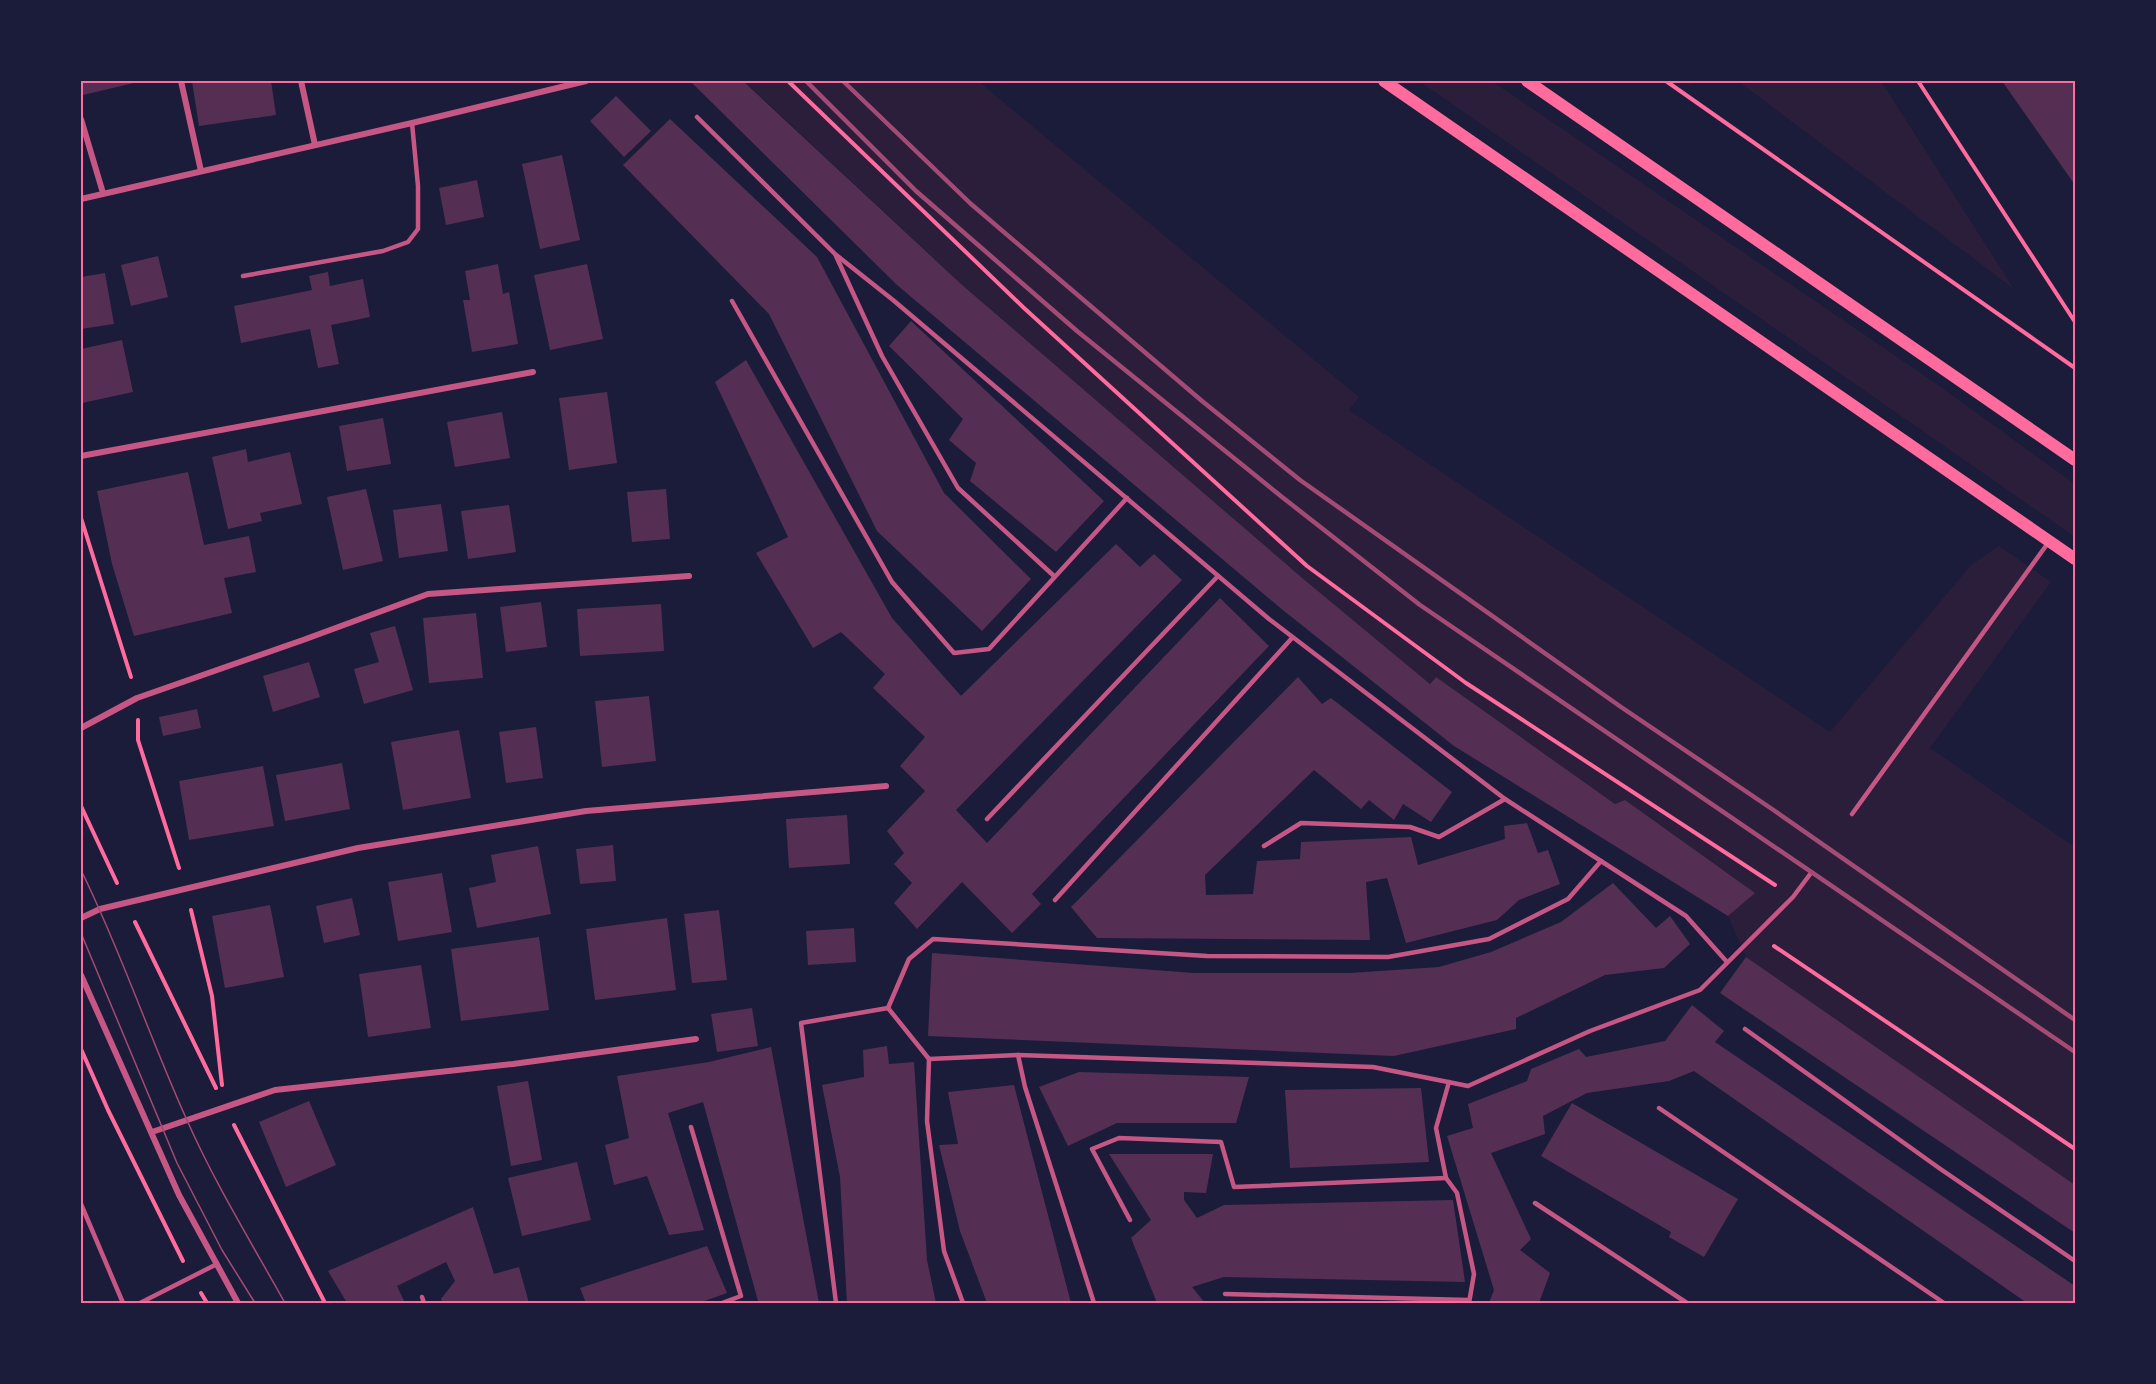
<svg xmlns="http://www.w3.org/2000/svg" width="2156" height="1384" font-family="'Sofia Sans Condensed',sans-serif">
<rect width="100%" height="100%" fill="#1b1b3a"/>
<g fill="#2a1e3b">
<polygon points="744,81 978,81 1359,397 1349,410 1830,732 1972,564 1999,546 2051,582 1930,748 2075,847 2075,1185 1746,957 1728,916 1754,893 1625,800 1615,804 1436,677 1430,684 1307,582 961,284"/>
<polygon points="1419,81 1492,81 1931,380 2075,484 2075,537"/>
<polygon points="1738,81 1881,81 2014,289"/>
</g>
<g fill="#542f53">
<polygon points="81,81 138,81 138,82 83,95"/>
<polygon points="192,81 271,81 276,115 199,126"/>
<polygon points="690,81 743,81 961,284 1307,582 1430,684 1436,677 1615,804 1625,800 1755,893 1728,916 1454,746 1284,611 897,285"/>
<polygon points="2002,81 2075,81 2075,185"/>
<polygon points="616,96 651,131 624,157 590,121"/>
<polygon points="670,119 817,257 944,493 1031,579 982,631 877,531 769,314 623,165"/>
<polygon points="562,155 580,240 540,249 522,164"/>
<polygon points="477,180 484,217 446,225 439,188"/>
<polygon points="158,256 168,297 131,306 121,265"/>
<polygon points="498,264 503,294 509,292 518,344 472,352 463,300 470,300 465,271"/>
<polygon points="587,264 603,339 550,350 534,275"/>
<polygon points="328,272 330,286 363,279 370,317 331,325 339,364 318,368 310,329 241,343 234,306 312,290 309,276"/>
<polygon points="105,273 114,324 81,329 81,277"/>
<polygon points="911,321 1104,501 1056,552 970,481 976,463 949,440 963,419 889,346"/>
<polygon points="122,340 133,392 82,403 81,349"/>
<polygon points="746,360 892,618 961,696 1116,544 1140,567 1154,554 1182,580 956,810 987,843 1220,598 1269,646 1032,894 1041,904 1012,933 962,882 917,929 894,903 912,883 894,864 904,853 887,831 925,791 900,766 925,737 873,688 885,674 841,632 813,648 756,553 788,537 715,382"/>
<polygon points="607,392 617,463 569,470 559,398"/>
<polygon points="502,412 510,458 455,467 447,422"/>
<polygon points="383,418 391,464 347,471 339,426"/>
<polygon points="246,449 248,462 290,452 302,504 260,513 262,521 228,529 212,457"/>
<polygon points="188,472 204,545 249,536 256,572 224,578 232,613 134,636 112,564 97,491"/>
<polygon points="366,489 383,561 343,570 327,497"/>
<polygon points="666,489 670,539 632,542 627,492"/>
<polygon points="441,504 448,551 399,558 393,510"/>
<polygon points="509,505 516,552 468,559 461,511"/>
<polygon points="541,602 547,647 506,652 500,607"/>
<polygon points="661,604 664,651 580,656 577,609"/>
<polygon points="476,613 483,678 429,683 423,618"/>
<polygon points="395,626 413,690 364,704 354,669 379,662 370,633"/>
<polygon points="309,662 320,697 273,712 263,676"/>
<polygon points="1298,677 1322,704 1331,698 1452,792 1431,822 1403,804 1394,820 1369,800 1361,809 1314,770 1205,875 1206,895 1253,894 1257,861 1300,859 1301,842 1411,837 1418,865 1505,839 1504,826 1527,823 1538,853 1548,850 1560,884 1519,900 1497,920 1406,943 1387,878 1366,882 1370,940 1097,938 1071,907"/>
<polygon points="649,696 656,761 602,767 595,701"/>
<polygon points="197,709 201,728 163,736 159,717"/>
<polygon points="536,727 543,778 506,783 499,732"/>
<polygon points="459,730 471,798 403,810 391,742"/>
<polygon points="342,763 350,809 285,821 276,775"/>
<polygon points="263,766 274,826 189,840 179,781"/>
<polygon points="847,815 850,864 789,868 786,819"/>
<polygon points="613,845 616,881 580,884 576,849"/>
<polygon points="538,846 551,914 477,928 469,888 496,882 491,855"/>
<polygon points="442,873 452,932 398,941 388,882"/>
<polygon points="1613,883 1656,928 1670,916 1690,944 1664,968 1605,975 1516,1018 1516,1029 1394,1056 928,1036 932,953 1194,973 1350,973 1439,967 1491,952 1561,922"/>
<polygon points="352,898 360,935 324,943 316,906"/>
<polygon points="270,905 284,977 225,988 212,916"/>
<polygon points="719,910 727,980 692,983 684,914"/>
<polygon points="667,918 676,990 595,1000 586,929"/>
<polygon points="854,928 856,962 808,965 806,931"/>
<polygon points="539,937 549,1010 461,1021 451,949"/>
<polygon points="1746,957 2075,1185 2075,1233 1720,993"/>
<polygon points="421,965 431,1028 368,1037 359,974"/>
<polygon points="1692,1005 1724,1031 1715,1042 2075,1286 2075,1303 2027,1303 1694,1071 1669,1081 1587,1093 1543,1116 1545,1134 1491,1153 1531,1239 1520,1250 1550,1273 1539,1303 1489,1303 1494,1290 1447,1136 1473,1128 1468,1104 1527,1081 1531,1069 1579,1049 1586,1057 1665,1041"/>
<polygon points="752,1008 758,1046 717,1052 711,1014"/>
<polygon points="887,1046 889,1064 914,1062 927,1260 936,1303 847,1303 840,1177 822,1085 864,1077 863,1050"/>
<polygon points="771,1047 819,1303 752,1303 758,1301 703,1102 668,1113 704,1230 669,1235 647,1176 614,1185 605,1145 629,1138 617,1076 709,1062"/>
<polygon points="1079,1072 1249,1077 1236,1123 1117,1123 1068,1146 1039,1087"/>
<polygon points="528,1081 542,1160 511,1166 497,1086"/>
<polygon points="1014,1085 1071,1303 987,1303 960,1231 939,1145 958,1144 948,1092"/>
<polygon points="1421,1088 1429,1162 1290,1168 1285,1090"/>
<polygon points="309,1101 336,1165 286,1187 259,1122"/>
<polygon points="1572,1103 1738,1199 1704,1257 1669,1237 1671,1232 1541,1156"/>
<polygon points="1109,1154 1213,1154 1206,1193 1184,1192 1184,1200 1197,1218 1224,1205 1453,1200 1465,1282 1224,1277 1192,1287 1205,1303 1157,1303 1131,1238 1151,1220"/>
<polygon points="577,1162 591,1220 522,1236 508,1178"/>
<polygon points="473,1207 494,1274 519,1267 529,1303 443,1303 441,1299 455,1281 446,1262 397,1286 405,1303 347,1303 328,1271"/>
<polygon points="707,1246 727,1293 699,1303 586,1303 580,1288"/>
</g>
<g fill="none" stroke-linecap="round" stroke-linejoin="round">
<g stroke="#ff6b9d" stroke-width="4">
<polyline points="788,81 1024,308 1307,566 1466,683 1775,885"/>
<polyline points="1666,81 2075,368"/>
<polyline points="1918,81 2075,322"/>
<polyline points="81,518 131,677"/>
<polyline points="138,720 138,740 179,868"/>
<polyline points="81,806 117,883"/>
<polyline points="191,910 212,996 222,1085"/>
<polyline points="135,922 216,1088"/>
<polyline points="1774,946 2075,1149"/>
<polyline points="81,1049 108,1110 183,1261"/>
<polyline points="234,1125 325,1303"/>
<polyline points="201,1293 207,1303"/>
</g>
<g stroke="#c65784" stroke-width="4.5">
<polyline points="697,117 835,254 893,300 1269,619 1505,799 1686,916 1727,962"/>
<polyline points="836,256 882,356 958,488 1054,576"/>
<polyline points="243,276 383,251 408,242 418,229 418,186 412,123"/>
<polyline points="732,301 892,582 954,653 989,649 1127,498"/>
<polyline points="1852,814 2048,543"/>
<polyline points="987,819 1218,576"/>
<polyline points="1264,846 1301,823 1410,827 1439,837 1505,799"/>
<polyline points="1055,900 1292,638"/>
<polyline points="888,1008 929,1059 1018,1055 1373,1067 1468,1086 1590,1031 1700,990 1793,897 1811,873"/>
<polyline points="888,1008 909,959 933,939 1207,956 1388,957 1489,939 1568,899 1601,861"/>
<polyline points="1745,1029 1939,1168 2075,1261"/>
<polyline points="1018,1055 1025,1087 1094,1303"/>
<polyline points="929,1059 927,1121 944,1251 963,1303"/>
<polyline points="1449,1082 1436,1128 1446,1178 1457,1193 1474,1274 1469,1303"/>
<polyline points="1659,1108 1944,1303"/>
<polyline points="691,1127 741,1296 722,1303"/>
<polyline points="1535,1203 1687,1303"/>
<polyline points="81,1204 123,1303"/>
<polyline points="1130,1220 1092,1149 1119,1138 1221,1142 1234,1187 1446,1178"/>
<polyline points="1225,1294 1469,1300"/>
<polyline points="422,1297 424,1303"/>
<polyline points="140,1303 217,1264"/>
<polyline points="836,1303 801,1023 888,1008"/>
</g>
<g stroke="#c65784" stroke-width="6">
<polyline points="181,81 201,171"/>
<polyline points="301,81 315,145"/>
<polyline points="81,119 103,193"/>
<polyline points="81,199 412,123 586,81"/>
<polyline points="81,456 533,372"/>
<polyline points="81,728 137,698 303,640 428,594 689,576"/>
<polyline points="81,918 100,909 358,848 586,811 886,786"/>
<polyline points="81,975 179,1195 238,1303"/>
<polyline points="152,1132 275,1090 513,1064 696,1039"/>
</g>
<g stroke="#ff6b9d" stroke-width="12">
<polyline points="1384,81 2075,559"/>
<polyline points="1527,81 2075,460"/>
</g>
<g stroke="#a44b75" stroke-width="1.5">
<path d="M81 870C121 951 149 1036 186 1118 214 1182 251 1242 285 1303"/>
<polyline points="81,933 177,1163 222,1250 255,1303"/>
</g>
<g stroke="#a44b75" stroke-width="4.5">
<polyline points="806,81 916,191 1077,331 1282,497 1420,605 2075,1052"/>
<polyline points="843,81 971,204 1202,401 1300,480 1621,707 1772,809 2075,1020"/>
</g>
</g>
<rect width="2156" height="1384" fill="none" stroke="#1b1b3a" stroke-width="165"/>
<rect x="82" y="82" width="1992" height="1220" fill="none" stroke="#ff6b9d" stroke-width="2"/>
</svg>
